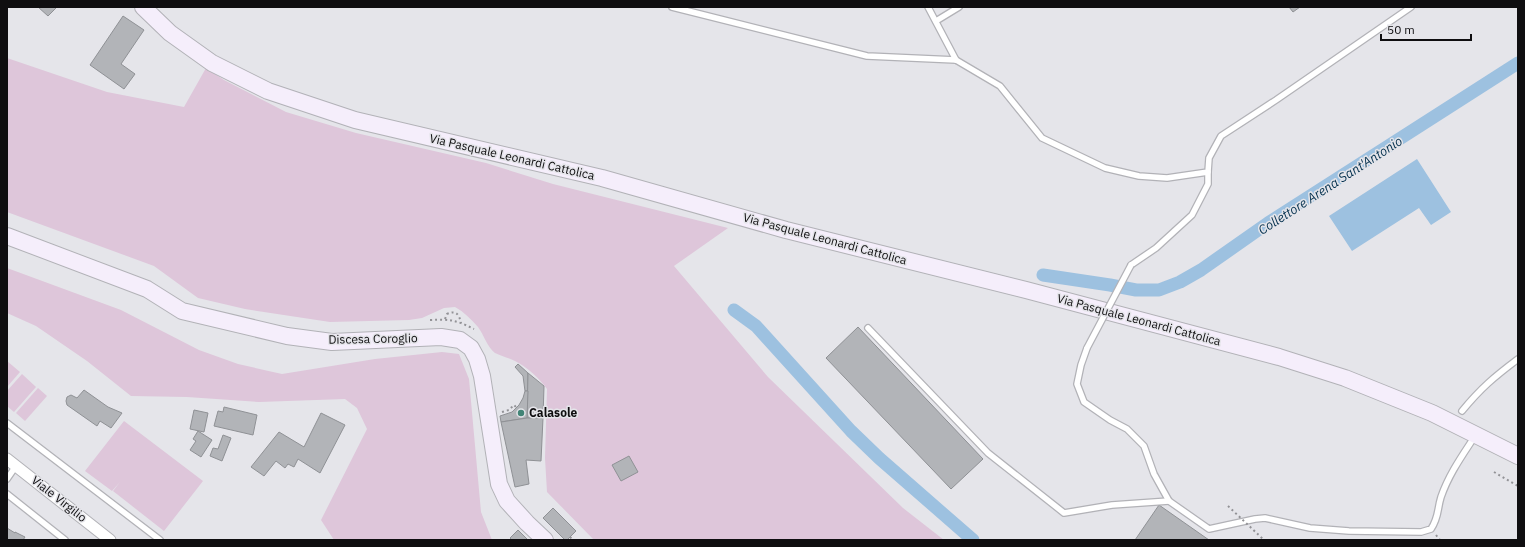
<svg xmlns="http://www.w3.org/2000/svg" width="1525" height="547" font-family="'IBM Plex Sans',sans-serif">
<rect width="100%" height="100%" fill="#e5e5ea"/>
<g fill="#dec6da">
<path d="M7 58 107 92 184 107 206 68 224 80 286 112 356 133 486 163 553 184 728 228 674 266 768 377 903 508 944 540H594L547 492 545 458 547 389C540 379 527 367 515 361 509 358 501 356 495 353 487 347 484 335 478 327 471 319 464 312 455 307L444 308 422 318 409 320 330 322 245 309 198 298 154 266 7 212Z"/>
<polygon points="7,268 121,310 199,350 238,364 282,374 375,359 442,352 459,354 469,379 481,512 492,540 334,540 321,520 367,429 357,408 345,399 259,402 187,397 131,396 87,361 36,326 7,313"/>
<polygon points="7,361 20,372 7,387"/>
<polygon points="22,374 36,387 14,412 7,406 7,391"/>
<polygon points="38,388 47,396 25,421 16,413"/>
<polygon points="124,421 203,481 164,531 113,491 120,482 112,491 85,471"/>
</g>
<polygon fill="#9dc1e0" points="1417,159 1451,212 1431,225 1419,208 1352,251 1329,216"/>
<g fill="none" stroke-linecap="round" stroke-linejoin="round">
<g stroke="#9dc1e0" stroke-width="13">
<polyline points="1043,275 1110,285 1136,290 1159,290 1180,282 1201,270 1268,223 1518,63"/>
<polyline points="734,310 756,326 851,431 879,458 973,540"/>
</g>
</g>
<g fill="#b2b4b8" stroke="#8f9195">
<polygon points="38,7 57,7 48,16"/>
<polygon points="1289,7 1300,7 1293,12"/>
<polygon points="123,16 144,30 121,64 135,74 124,89 90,65"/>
<polygon points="858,327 983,459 951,489 826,358"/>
<polygon points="518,364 528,373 528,391 525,391 523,376 515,367"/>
<polygon points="528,373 544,386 543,418 527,418"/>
<polygon points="84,390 108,407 122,413 111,428 100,421 97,426 67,405 66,401 67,397 71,395 77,398"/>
<polygon points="525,391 528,391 527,418 501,422 500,416 512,412 519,405 523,398"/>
<polygon points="224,407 257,415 253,435 214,426 218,411 223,412"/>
<polygon points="194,410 208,413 204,432 190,429"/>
<polygon points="321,413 345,425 320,473 298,459 294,467 288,464 285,468 276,461 264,476 251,467 279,432 304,447"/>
<polygon points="527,418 543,418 541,461 526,460 529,484 515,487 501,422"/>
<polygon points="198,431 212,440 201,457 190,450 196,441 193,439"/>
<polygon points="223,435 231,438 222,461 210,456 213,448 218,449"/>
<polygon points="629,456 638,472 621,481 612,465"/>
<polygon points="1159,505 1209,540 1135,540"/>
<polygon points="553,508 576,531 567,540 565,540 543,518"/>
<polygon points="7,528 15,533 15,532 25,537 23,540 7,540"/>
<polygon points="518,530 528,540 512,540 510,538"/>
</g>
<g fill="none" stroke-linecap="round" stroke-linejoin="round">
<g stroke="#b2b2b7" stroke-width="8">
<g id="lane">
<polyline points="672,7 867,56 956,60 1000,86 1042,138 1105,168 1139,176 1167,178 1208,172 1209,158 1221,136 1276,100 1411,7"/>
<polyline points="928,7 956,60"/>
<polyline points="936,21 959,7"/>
<polyline points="1131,265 1156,248 1192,215 1208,184 1208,172"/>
<polyline points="868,328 988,453 1064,513 1112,505 1169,501"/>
<path d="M1087 348 1081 365 1077 384 1084 402 1110 420 1127 429 1144 446 1154 474 1169 501 1209 529 1255 519 1265 518 1310 528 1349 531 1421 532 1431 529C1439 517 1437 510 1441 497 1449 474 1462 456 1475 436"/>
<path d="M1462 411C1481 388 1494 377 1518 359"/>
<polyline points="7,423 160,540"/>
<polyline points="7,479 16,466"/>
<polyline points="7,494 65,540"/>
</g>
</g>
<g stroke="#b2b2b7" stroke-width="13">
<polyline id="street" points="7,459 110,540"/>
</g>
<g stroke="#b2b2b7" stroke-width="18">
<g id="secondary">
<polyline points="143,7 170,33 212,63 268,91 355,120 602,178 786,230 1026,290 1279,357 1345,378 1432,413 1518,456"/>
<polyline points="7,236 147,289 182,311 287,336 332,342 441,337 460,340 471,348 477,359 482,376 499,484 507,501 527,523 545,540"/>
</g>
</g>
<g stroke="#929296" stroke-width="2" stroke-dasharray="2 3" stroke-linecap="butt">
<path d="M445 319 447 314C456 310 459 314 461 323"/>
<path d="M430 320C450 319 456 320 474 329"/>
<polyline points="502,412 509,410 514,405 517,408"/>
<polyline points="1494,472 1518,486"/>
<polyline points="1436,535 1440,540"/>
<polyline points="570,537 573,540"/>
</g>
<use href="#lane" stroke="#fff" stroke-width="5.5"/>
<use href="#street" stroke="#fff" stroke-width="11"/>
<use href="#secondary" stroke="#f5eefb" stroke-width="16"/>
<g stroke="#b2b2b7" stroke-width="8" stroke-linecap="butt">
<polyline id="lane-bridge" points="1087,348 1131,265"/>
</g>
<polyline stroke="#929296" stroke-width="2" stroke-dasharray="2 3" stroke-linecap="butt" points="1228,506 1264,540"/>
<use href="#lane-bridge" stroke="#fff" stroke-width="5.5"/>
</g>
<circle fill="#428476" stroke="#e5e5ea" stroke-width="1.5" cx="521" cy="413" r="4"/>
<g text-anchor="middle" stroke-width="3" stroke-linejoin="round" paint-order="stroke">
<g font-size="12" fill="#0f0e10" stroke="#e5e5ea">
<text transform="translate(512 157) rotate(13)" y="4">Via Pasquale Leonardi Cattolica</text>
<text transform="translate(825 239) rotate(15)" y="4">Via Pasquale Leonardi Cattolica</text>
<text transform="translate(1139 320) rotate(15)" y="4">Via Pasquale Leonardi Cattolica</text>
<text transform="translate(373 339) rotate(-1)" y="4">Discesa Coroglio</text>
<text transform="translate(59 499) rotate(38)" y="4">Viale Virgilio</text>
</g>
<g font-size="12" font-weight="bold" fill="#0f0e10" stroke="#e5e5ea" text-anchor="start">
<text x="529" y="417">Calasole</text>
</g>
<g font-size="13" font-style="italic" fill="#03304e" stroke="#e5e5ea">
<text transform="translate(1330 185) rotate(-33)" y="5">Collettore Arena Sant'Antonio</text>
</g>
</g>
<rect width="1525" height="547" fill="none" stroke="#0f0e10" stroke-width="16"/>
<path d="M1381 34v6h90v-6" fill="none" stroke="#0f0e10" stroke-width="2"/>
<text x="1387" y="34" font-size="12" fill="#0f0e10" stroke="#e5e5ea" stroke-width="3" paint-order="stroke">50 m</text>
</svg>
